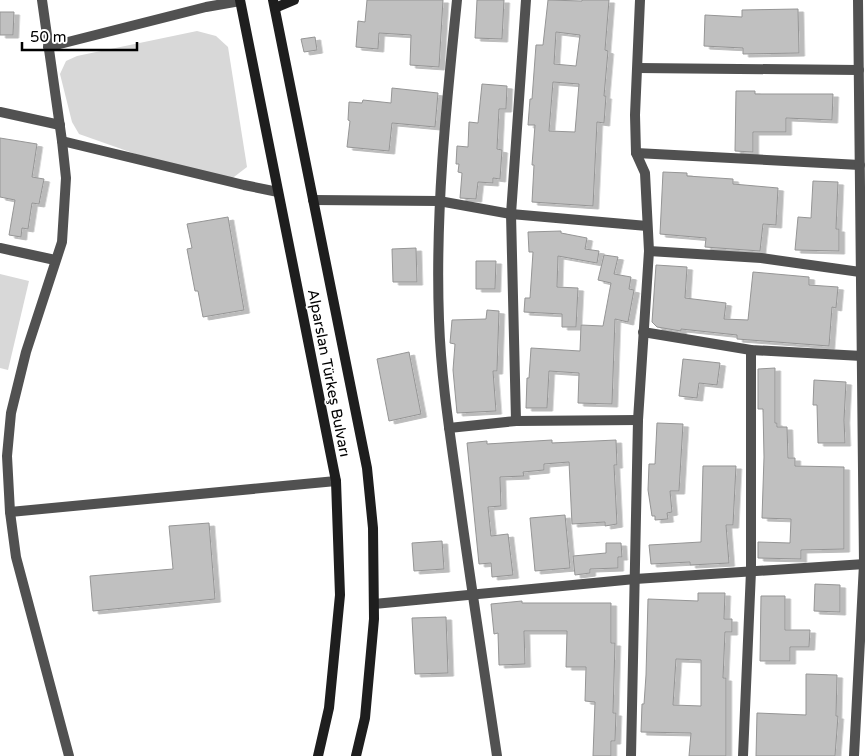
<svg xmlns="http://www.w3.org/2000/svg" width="865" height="756" font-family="'Varela Round',sans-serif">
<defs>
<filter id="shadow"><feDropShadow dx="5.5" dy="3" stdDeviation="0" flood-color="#0004"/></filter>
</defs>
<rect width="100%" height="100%" fill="#fff"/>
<g fill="#d8d8d8">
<polygon points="197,31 216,36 228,47 247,167 230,180 212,181 79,134 72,122 60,74 66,61 77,56"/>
<polygon points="0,274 29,281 8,370 0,368"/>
</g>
<g fill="#c0c0c0" stroke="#959595" fill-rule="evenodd" filter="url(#shadow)">
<polygon points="367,0 443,0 439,67 410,65 411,35 379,33 378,49 356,47 358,21 365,22"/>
<polygon points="477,0 504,0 502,39 475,38"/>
<path d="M548 0 582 1V0H609L605 50 608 51 604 96H606L604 123 597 122 593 206 532 202 534 165H532L535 125H528L530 99H532L536 45H543ZM556 32 580 35 576 66 554 64ZM553 82 579 84 575 132 549 131Z"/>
<polygon points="798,9 799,53 743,54 743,48 704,46 705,15 742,17 742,10"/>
<polygon points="0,12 14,12 13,35 0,35"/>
<polygon points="315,37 317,50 304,52 301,39"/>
<polygon points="482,84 507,86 506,109 499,109 497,149 502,150 500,179 493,178 493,183 478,182 476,199 460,198 462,173 458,172 459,164 456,164 457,146 468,147 469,122 478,123"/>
<polygon points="392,88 438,93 435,127 392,123 389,151 347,147 350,121 348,120 349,102 362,103 363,100 391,103"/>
<polygon points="736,91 755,91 755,94 833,94 832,120 786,118 786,132 753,132 753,152 735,151"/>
<polygon points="0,138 37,144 32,177 44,179 39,204 32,203 28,229 22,228 21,237 9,235 15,200 0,197"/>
<polygon points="663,172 687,173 687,176 733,179 733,184 778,188 776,225 763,224 760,251 705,247 706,238 660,234"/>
<polygon points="813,181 838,182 836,229 839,229 839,251 795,250 798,217 811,218"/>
<polygon points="228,217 244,310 203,317 198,291 195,291 187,249 192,248 187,224"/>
<polygon points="561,231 561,233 587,238 585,249 599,251 597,263 558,256 557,287 578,288 576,327 562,327 562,314 524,312 525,298 530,298 533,252 529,252 528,232"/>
<polygon points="416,248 417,282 393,282 392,249"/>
<polygon points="604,255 618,257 614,274 631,277 629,289 634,290 628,322 615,319 612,404 578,403 579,373 549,371 547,408 526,408 527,378 529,378 531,348 580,351 581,325 603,326 611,283 598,280"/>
<polygon points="476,261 496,261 495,289 476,289"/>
<polygon points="656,265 687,267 685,298 726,303 724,319 748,320 753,272 809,277 809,285 838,287 836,308 832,307 829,346 737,339 737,335 681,329 681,331 657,327 652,322"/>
<polygon points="487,310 499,311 497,371 493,371 496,411 457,413 453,370 455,344 450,343 452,320 486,319"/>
<polygon points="409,352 421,414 389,421 377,359"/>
<polygon points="683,359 720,363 717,385 699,383 697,398 679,396"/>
<polygon points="775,368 775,423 777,423 777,427 787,427 788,458 795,458 795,466 844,467 844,549 801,550 801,559 758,558 758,542 790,543 791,519 762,518 764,457 763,409 758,409 758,369"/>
<polygon points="814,380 846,382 844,420 845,443 818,443 817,405 813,405"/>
<polygon points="657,423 683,424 679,491 670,491 672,512 667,513 668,519 655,520 655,516 652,516 648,490 649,464 655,464"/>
<polygon points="552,440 552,443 616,440 617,465 614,465 617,524 605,526 605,522 572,524 569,462 544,464 544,470 523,472 524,476 500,477 501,506 488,507 491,536 508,534 513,575 492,577 491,563 479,564 467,443 487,441 487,444"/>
<polygon points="703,466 736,466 733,525 726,525 729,563 690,565 690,562 651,564 649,545 701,542"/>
<polygon points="565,515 570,568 535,571 530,518"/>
<polygon points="209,523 215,599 93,611 90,576 173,569 169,526"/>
<polygon points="442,541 444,569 414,571 412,543"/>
<polygon points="606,543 621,543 622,557 618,557 618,568 590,569 590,573 575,575 573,556 606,553"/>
<polygon points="815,584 840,585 840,612 814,611"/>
<path d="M698 593H725L724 619H732V632H725L723 678H726V756H689L691 733 641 732 642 704H644L646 675 648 599 698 601ZM676 659 701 660V706L673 705Z"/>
<polygon points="761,596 785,596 785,630 810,630 809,647 790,647 790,661 760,661"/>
<polygon points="522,601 522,603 611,603 611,643 615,643 613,713 616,713 615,741 611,741 611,756 593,756 595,702 585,701 586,667 566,667 567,631 524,631 525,664 499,665 498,633 494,634 491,604"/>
<polygon points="446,617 448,673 415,674 412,618"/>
<polygon points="806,674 837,675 836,716 838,716 835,756 756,756 757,713 806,715"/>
</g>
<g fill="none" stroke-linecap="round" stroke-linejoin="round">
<g stroke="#515151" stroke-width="10">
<polyline points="42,0 62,141 66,178 62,242 26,352 11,413 7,456 10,512 16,557 69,756"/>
<path d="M457 0C446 107 435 213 439 320 441 378 450 434 458 491 470 580 484 668 497 756"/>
<polyline points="48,47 206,7 240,1"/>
<polyline points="638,68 859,70"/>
<polyline points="0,112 60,125"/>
<polyline points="62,141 244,185 278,192"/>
<polyline points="636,153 860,165"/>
<polyline points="313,200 439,201 511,214 647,226"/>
<polyline points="0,248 55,260"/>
<polyline points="649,251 761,258 860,272"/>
<polyline points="643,332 751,350 862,356"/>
<polyline points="516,421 511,214 526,0"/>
<polyline points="449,428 516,421 638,420"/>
<polyline points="10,512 336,481"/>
<polyline points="374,604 635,579 865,564"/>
<polyline points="631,756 638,420 649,251 645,173 636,153 635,115 640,0"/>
<polyline points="743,756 751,571 751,350"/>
<polyline points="854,756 864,564 858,0"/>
</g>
<g stroke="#1e1e1e" stroke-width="10">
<polyline points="240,0 336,481 340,595 329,708 318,756"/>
<polyline points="273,0 367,468 373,528 374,619 365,718 356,756"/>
<polyline points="275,8 294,0"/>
</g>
</g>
<g text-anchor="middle" stroke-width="4" stroke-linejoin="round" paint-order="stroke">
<g font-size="15" fill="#000" stroke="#fff">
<text transform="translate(329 373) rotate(79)" y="5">Alparslan Türkeş Bulvarı</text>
</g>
</g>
<path d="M22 42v8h115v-8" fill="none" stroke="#000000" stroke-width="2.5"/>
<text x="30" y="42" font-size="15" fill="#000000" stroke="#ffffff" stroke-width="4" paint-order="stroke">50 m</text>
</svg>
